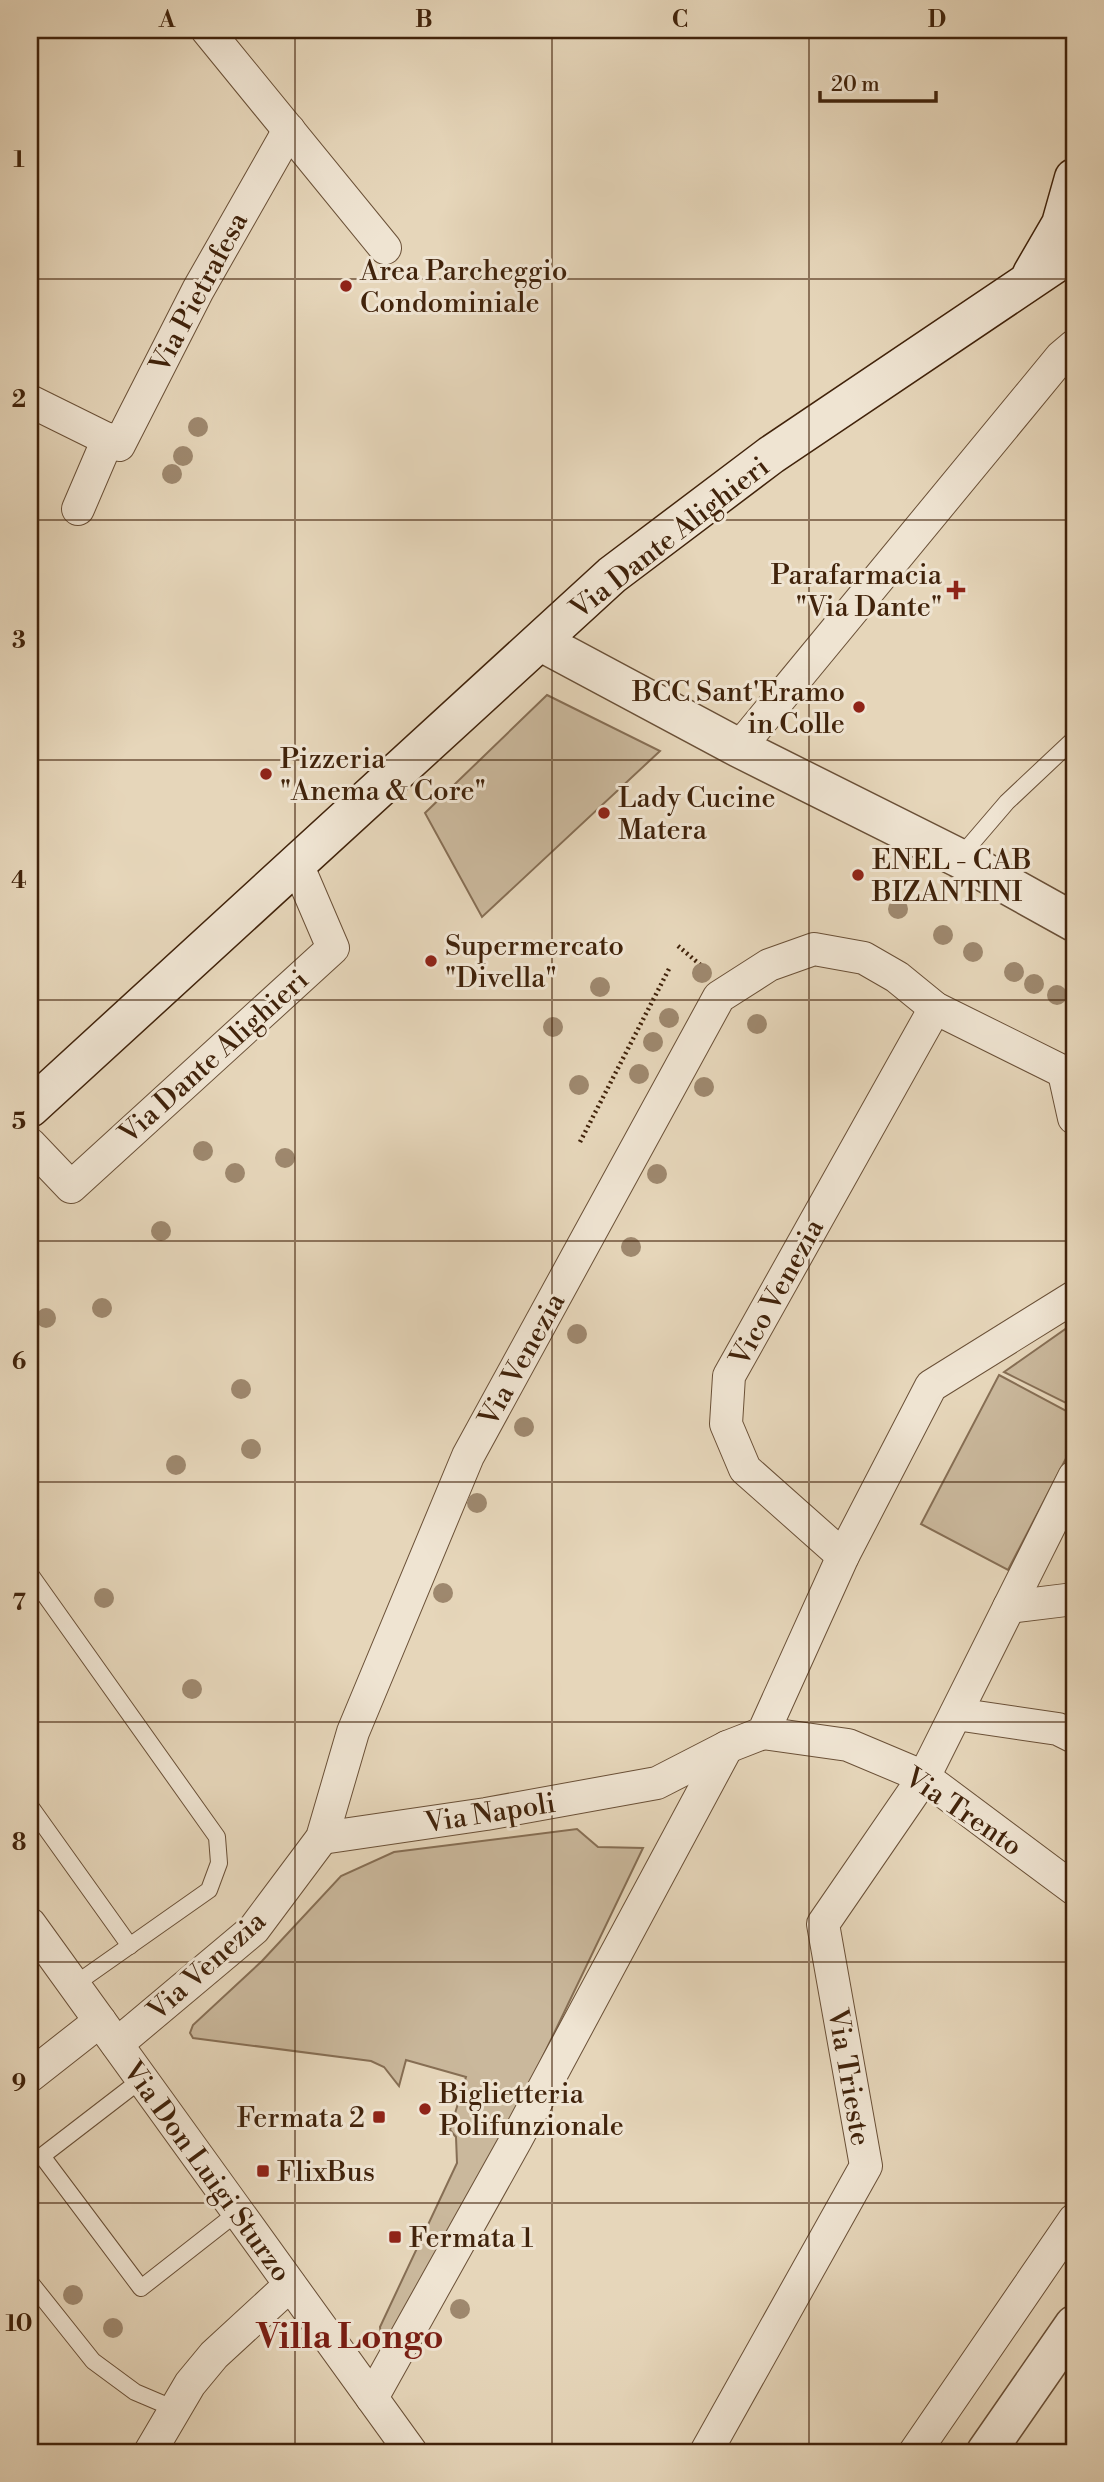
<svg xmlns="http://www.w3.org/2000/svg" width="1104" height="2482" font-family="'Libre Bodoni',serif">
<rect width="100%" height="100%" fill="#e6d6ba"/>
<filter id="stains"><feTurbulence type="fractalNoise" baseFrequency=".00286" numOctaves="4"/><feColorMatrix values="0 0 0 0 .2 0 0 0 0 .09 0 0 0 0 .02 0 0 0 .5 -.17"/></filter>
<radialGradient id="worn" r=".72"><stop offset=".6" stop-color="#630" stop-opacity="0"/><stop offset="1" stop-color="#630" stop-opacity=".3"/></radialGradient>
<g fill="#cab89c" stroke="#866e54" stroke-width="2">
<polygon points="547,695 660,751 482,917 425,813"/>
<polygon points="1074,1323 1074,1407 1004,1372"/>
<polygon points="999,1375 1074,1415 1074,1443 1008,1570 921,1524"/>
<polygon points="577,1829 598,1847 643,1848 498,2150 393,2340 386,2341 381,2336 380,2327 457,2163 456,2137 450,2130 466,2077 406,2060 399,2086 384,2067 371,2061 193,2038 190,2033 193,2025 262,1961 341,1876 394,1852"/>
</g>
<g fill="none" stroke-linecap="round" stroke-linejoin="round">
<g stroke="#6a5037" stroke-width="18">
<g id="service">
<polyline points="959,858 1007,802 1074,739"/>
<polyline points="30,1574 217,1837 219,1863 209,1890 74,1985"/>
<polyline points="30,1806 130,1946"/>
<polyline points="142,2079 42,2156 141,2288 238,2212"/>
<polyline points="30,2282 93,2361 135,2392 175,2409"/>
</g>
</g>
<g stroke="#6a5037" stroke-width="34">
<g id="minor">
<polyline points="207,30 385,248"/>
<polyline points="30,401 119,445 198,290 289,130"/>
<polyline points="78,509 108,439"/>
<polyline points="739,748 1061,357 1074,346"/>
<polyline points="1064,1073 1074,1118"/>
<polyline points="30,1144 71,1187 333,948 297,864"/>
<polyline points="843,1556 745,1469 726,1424 729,1376 935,1008"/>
<polyline points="1009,1607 1074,1599"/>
<polyline points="956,1714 1058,1729 1074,1737"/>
<polyline points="763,1733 848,1745 924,1777 1074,1889"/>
<polyline points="322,1838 486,1814 657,1783 727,1747 763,1733 843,1556 931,1386 1074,1297"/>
<polyline points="30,1924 411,2452"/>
<polyline points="117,2044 254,1929 322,1838 353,1732 468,1456 719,997 769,965 814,949 864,958 897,977 935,1008 1074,1077"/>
<polyline points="30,2076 100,2021"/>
<polyline points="372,2398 516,2140 727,1747"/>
<polyline points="150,2452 190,2384 214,2355 290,2285"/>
<polyline points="706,2452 866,2166 823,1924 924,1777 1074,1477"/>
<polyline points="915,2452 1074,2220"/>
</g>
</g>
<g stroke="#6a5037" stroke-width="41">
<g id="tertiary">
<polyline points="541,642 739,748 959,858 1074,922"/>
<polyline points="986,2452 1074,2325"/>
</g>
</g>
<g stroke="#41230b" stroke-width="41">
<g id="secondary">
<polyline points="1032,274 1061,224 1074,178"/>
<polyline points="30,1108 612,575 771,455 1074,251"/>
</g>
</g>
<g stroke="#41230b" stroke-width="4.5" stroke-dasharray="2 3.5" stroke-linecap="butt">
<polyline points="678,946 703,967"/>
<polyline points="580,1142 670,967"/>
</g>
<use href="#service" stroke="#efe4d2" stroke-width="16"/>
<use href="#minor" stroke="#efe4d2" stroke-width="32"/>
<use href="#tertiary" stroke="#efe4d2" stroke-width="38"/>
<use href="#secondary" stroke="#efe4d2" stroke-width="38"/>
</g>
<g fill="#9e886e">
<circle cx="198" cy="427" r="10"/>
<circle cx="183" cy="456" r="10"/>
<circle cx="172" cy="474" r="10"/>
<circle cx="898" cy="909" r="10"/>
<circle cx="943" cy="935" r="10"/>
<circle cx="973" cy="952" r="10"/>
<circle cx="1014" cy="972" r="10"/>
<circle cx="702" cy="973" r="10"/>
<circle cx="1034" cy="984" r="10"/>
<circle cx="600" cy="987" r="10"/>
<circle cx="1057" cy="995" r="10"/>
<circle cx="669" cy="1018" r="10"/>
<circle cx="757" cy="1024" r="10"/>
<circle cx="553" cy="1027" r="10"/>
<circle cx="653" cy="1042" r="10"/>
<circle cx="639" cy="1074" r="10"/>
<circle cx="579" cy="1085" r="10"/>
<circle cx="704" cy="1087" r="10"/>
<circle cx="203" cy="1151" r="10"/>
<circle cx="285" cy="1158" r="10"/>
<circle cx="235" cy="1173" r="10"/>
<circle cx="657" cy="1174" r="10"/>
<circle cx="161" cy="1231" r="10"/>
<circle cx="631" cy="1247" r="10"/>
<circle cx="102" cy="1308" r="10"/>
<circle cx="46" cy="1318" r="10"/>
<circle cx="577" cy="1334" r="10"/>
<circle cx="241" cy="1389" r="10"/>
<circle cx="524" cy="1427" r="10"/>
<circle cx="251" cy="1449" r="10"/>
<circle cx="176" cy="1465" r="10"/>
<circle cx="477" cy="1503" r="10"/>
<circle cx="443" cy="1593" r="10"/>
<circle cx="104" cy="1598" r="10"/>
<circle cx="192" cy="1689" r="10"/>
<circle cx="73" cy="2295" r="10"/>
<circle cx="460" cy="2309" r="10"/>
<circle cx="113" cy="2328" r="10"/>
</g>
<path fill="none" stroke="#41230b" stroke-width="2" stroke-opacity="0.55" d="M295 30V2452M552 30V2452M809 30V2452M30 279H1074M30 520H1074M30 760H1074M30 1000H1074M30 1241H1074M30 1482H1074M30 1722H1074M30 1962H1074M30 2203H1074"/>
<g fill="#8f2418" stroke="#efe4d2" stroke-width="2.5">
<circle cx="346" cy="286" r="7"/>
<path d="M952.5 579.5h7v7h7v7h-7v7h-7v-7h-7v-7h7z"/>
<circle cx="859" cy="707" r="7"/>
<circle cx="266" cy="774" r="7"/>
<circle cx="604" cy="813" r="7"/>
<circle cx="858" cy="875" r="7"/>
<circle cx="431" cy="961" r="7"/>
<circle cx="425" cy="2109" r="7"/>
<rect x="372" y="2110" width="14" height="14" rx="3.5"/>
<rect x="256" y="2164" width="14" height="14" rx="3.5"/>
<rect x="388" y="2230" width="14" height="14" rx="3.5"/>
</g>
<g text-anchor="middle" stroke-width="6" stroke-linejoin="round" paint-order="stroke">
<g font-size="28" fill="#41230b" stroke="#efe4d2" text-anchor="start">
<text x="360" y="280">Area Parcheggio<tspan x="360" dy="32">Condominiale</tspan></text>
<text x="942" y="584" text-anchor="end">Parafarmacia<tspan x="942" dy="32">"Via Dante"</tspan></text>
<text x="845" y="701" text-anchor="end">BCC Sant'Eramo<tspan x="845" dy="32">in Colle</tspan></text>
<text x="280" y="768">Pizzeria<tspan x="280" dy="32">"Anema &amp; Core"</tspan></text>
<text x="618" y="807">Lady Cucine<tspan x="618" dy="32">Matera</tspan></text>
<text x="872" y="869">ENEL - CAB<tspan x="872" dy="32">BIZANTINI</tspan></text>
<text x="445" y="955">Supermercato<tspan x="445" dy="32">"Divella"</tspan></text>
<text x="439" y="2103">Biglietteria<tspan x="439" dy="32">Polifunzionale</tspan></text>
<text x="365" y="2127" text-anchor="end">Fermata 2</text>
<text x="277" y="2181">FlixBus</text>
<text x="409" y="2247">Fermata 1</text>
</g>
<g font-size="28" fill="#41230b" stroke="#efe4d2">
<text transform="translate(198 292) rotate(-62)" y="10">Via Pietrafesa</text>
<text transform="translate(669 537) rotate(-38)" y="10">Via Dante Alighieri</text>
<text transform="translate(213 1056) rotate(-42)" y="10">Via Dante Alighieri</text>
<text transform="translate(776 1292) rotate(-61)" y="10">Vico Venezia</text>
<text transform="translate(521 1359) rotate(-61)" y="10">Via Venezia</text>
<text transform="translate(964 1811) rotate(34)" y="10">Via Trento</text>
<text transform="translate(490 1812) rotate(-9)" y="10">Via Napoli</text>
<text transform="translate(206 1965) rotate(-42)" y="10">Via Venezia</text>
<text transform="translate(850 2077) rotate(80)" y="10">Via Trieste</text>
<text transform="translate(208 2171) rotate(54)" y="10">Via Don Luigi Sturzo</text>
</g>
<g font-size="35" font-weight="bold" fill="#7a1f14" stroke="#efe4d2">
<text x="350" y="2348">Villa Longo</text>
</g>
</g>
<rect width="1104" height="2482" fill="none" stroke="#e6d6ba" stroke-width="77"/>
<path d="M820 91v10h116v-10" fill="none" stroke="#41230b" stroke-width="3.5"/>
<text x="831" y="91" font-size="21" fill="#41230b" stroke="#efe4d2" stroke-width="5" paint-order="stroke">20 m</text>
<rect x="38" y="38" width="1028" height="2406" fill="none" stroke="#41230b" stroke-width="2.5"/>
<g font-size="23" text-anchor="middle" font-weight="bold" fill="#41230b">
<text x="167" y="27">A</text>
<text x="424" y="27">B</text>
<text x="680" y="27">C</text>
<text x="937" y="27">D</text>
<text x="19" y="167">1</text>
<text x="19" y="407">2</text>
<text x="19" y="648">3</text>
<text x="19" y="888">4</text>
<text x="19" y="1129">5</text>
<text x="19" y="1369">6</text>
<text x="19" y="1610">7</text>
<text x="19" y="1850">8</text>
<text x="19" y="2091">9</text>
<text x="19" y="2331">10</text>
</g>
<rect width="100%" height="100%" filter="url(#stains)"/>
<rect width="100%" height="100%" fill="url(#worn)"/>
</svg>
